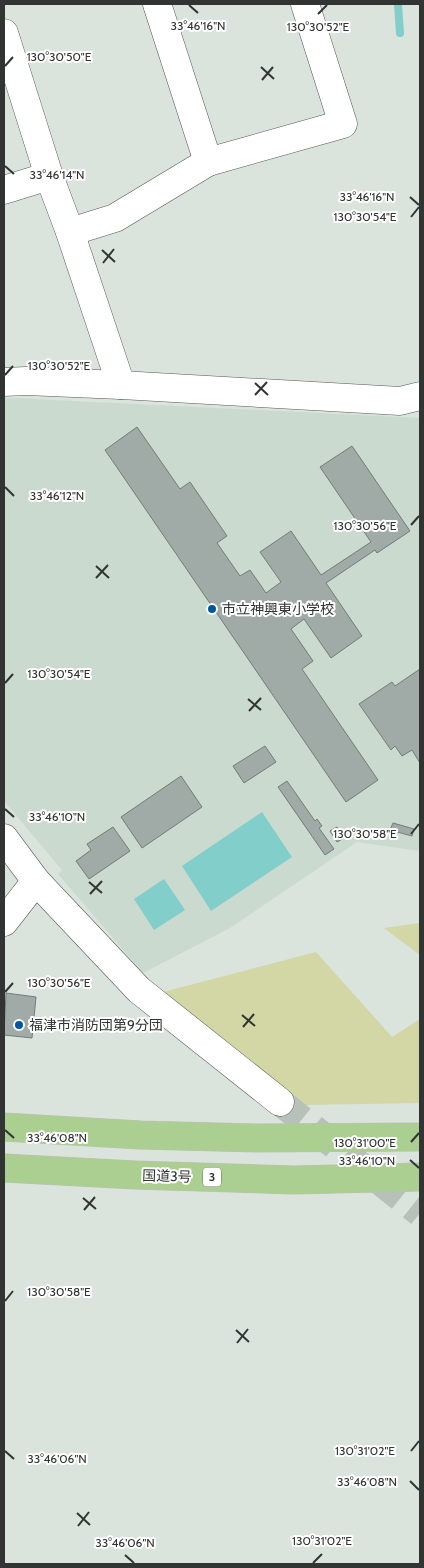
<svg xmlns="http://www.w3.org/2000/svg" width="424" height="1568" font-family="Cabin,'Noto Sans JP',sans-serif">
<rect width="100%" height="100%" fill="#dae3dc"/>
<polygon fill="#cadace" points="12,398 420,418 420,851 357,842 230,928 143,973 58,874 62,870 4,801 4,399"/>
<g fill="#d2d7a5">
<polygon points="420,923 420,955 384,928"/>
<polygon points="316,952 392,1037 420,1019 420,1103 305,1105 163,992"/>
</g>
<g fill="#81cecb">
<polygon points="262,812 292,857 211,911 182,866"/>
<polygon points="164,879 185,910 154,930 134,899"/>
</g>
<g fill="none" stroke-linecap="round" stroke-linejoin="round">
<polyline stroke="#81cecb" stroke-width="8" points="398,4 400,33"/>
</g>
<g fill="#a0aba7" stroke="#727c79">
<polygon points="137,427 180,489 190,482 227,536 217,543 240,576 250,570 266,593 281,582 260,552 291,531 321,575 371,542 320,467 352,446 410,531 377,553 375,550 326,583 362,636 331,658 304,619 291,629 313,661 302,669 378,780 346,802 105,450"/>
<polygon points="420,669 420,763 412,750 402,756 395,746 391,750 359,704 392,682 395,686"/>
<polygon points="265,746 276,762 244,783 233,766"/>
<polygon points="181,776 202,807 142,848 121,817"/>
<polygon points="287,781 315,821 317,819 322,826 319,828 334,849 325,855 278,787"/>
<polygon points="393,823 414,829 412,836 390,830"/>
<polygon points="113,827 130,851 89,879 76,861 91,850 87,844"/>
<polygon points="337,827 344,838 337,842 330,831"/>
<polygon points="6,993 36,997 32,1038 4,1035"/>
</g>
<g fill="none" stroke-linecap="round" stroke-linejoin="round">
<polyline stroke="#b8c0ba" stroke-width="28" stroke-dasharray="28 14" stroke-linecap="butt" points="280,1102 420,1213"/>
<g stroke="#535a54" stroke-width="29">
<g id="minor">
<polyline points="157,4 208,162 343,124 305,4"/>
<polyline points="4,33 49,176 70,232 121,385"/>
<polyline points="4,190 49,176"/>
<polyline points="70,232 115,218 208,162"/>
<polyline points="4,382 26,381 121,385 400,401 420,396"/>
<polyline points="4,838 36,881 139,990 280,1102"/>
<polyline points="4,922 36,881"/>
</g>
</g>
<g stroke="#bdbebd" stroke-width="29">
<g id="highway">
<polyline points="4,1127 140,1135 257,1138 420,1137"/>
<polyline points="4,1168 135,1175 294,1180 420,1177"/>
</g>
</g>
<use href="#minor" stroke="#fff" stroke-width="28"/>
<use href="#highway" stroke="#abcf90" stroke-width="28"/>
</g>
<path fill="none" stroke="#313432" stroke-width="2" d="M189 5 198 13M318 14 327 5M5 66 13 57M261 67 274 79M262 80 273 67M5 166 14 174M410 197 419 205M411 217 419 207M102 250 115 262M103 263 114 249M5 375 13 366M255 383 268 395M255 395 267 382M5 487 14 496M411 525 419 516M96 566 109 578M96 578 108 565M5 683 13 674M248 699 261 710M249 711 261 698M5 809 14 817M411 834 419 824M89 882 102 893M90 894 102 881M5 992 13 983M242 1015 255 1026M243 1027 254 1014M5 1130 14 1138M411 1142 419 1133M410 1160 419 1168M83 1198 96 1209M84 1210 95 1197M5 1301 13 1291M236 1330 249 1342M237 1343 248 1329M5 1451 14 1459M411 1451 419 1441M410 1481 419 1490M77 1513 90 1525M78 1526 89 1512M125 1555 134 1563M313 1563 322 1554"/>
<g fill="#0156a4" stroke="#fff" stroke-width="2">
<circle cx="212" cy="609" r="5"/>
<circle cx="19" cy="1025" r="5"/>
</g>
<g text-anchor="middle" stroke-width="4" stroke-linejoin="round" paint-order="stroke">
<rect fill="#fff" stroke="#6f7170" stroke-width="1" x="203" y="1167.5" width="18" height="19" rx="4"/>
<g font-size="12" font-weight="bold" fill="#313432">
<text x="212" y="1181">3</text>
</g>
<g font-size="14" fill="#313432" stroke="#fff" text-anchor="start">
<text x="222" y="614">市立神興東小学校</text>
<text x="29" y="1030">福津市消防団第9分団</text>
</g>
<g font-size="14" fill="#313432" stroke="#fff">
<text transform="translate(167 1176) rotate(2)" y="5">国道3号</text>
</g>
</g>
<g font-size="12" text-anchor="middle" fill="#313432" stroke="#fff" stroke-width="4" stroke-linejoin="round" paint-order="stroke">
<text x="198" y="30">33°46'16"N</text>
<text x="318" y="31">130°30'52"E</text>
<text x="59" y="61">130°30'50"E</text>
<text x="57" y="179">33°46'14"N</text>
<text x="367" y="201">33°46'16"N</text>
<text x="365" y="221">130°30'54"E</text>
<text x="59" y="370">130°30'52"E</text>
<text x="57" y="500">33°46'12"N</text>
<text x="365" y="530">130°30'56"E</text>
<text x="59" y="678">130°30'54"E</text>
<text x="57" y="821">33°46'10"N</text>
<text x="365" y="838">130°30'58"E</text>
<text x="59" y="987">130°30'56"E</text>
<text x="57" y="1142">33°46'08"N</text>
<text x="365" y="1147">130°31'00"E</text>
<text x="367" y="1165">33°46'10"N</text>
<text x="59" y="1296">130°30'58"E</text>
<text x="365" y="1455">130°31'02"E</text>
<text x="57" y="1463">33°46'06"N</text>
<text x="367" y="1486">33°46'08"N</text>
<text x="322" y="1545">130°31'02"E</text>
<text x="125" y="1547">33°46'06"N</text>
</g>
<rect width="424" height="1568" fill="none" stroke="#313432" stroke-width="10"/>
</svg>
